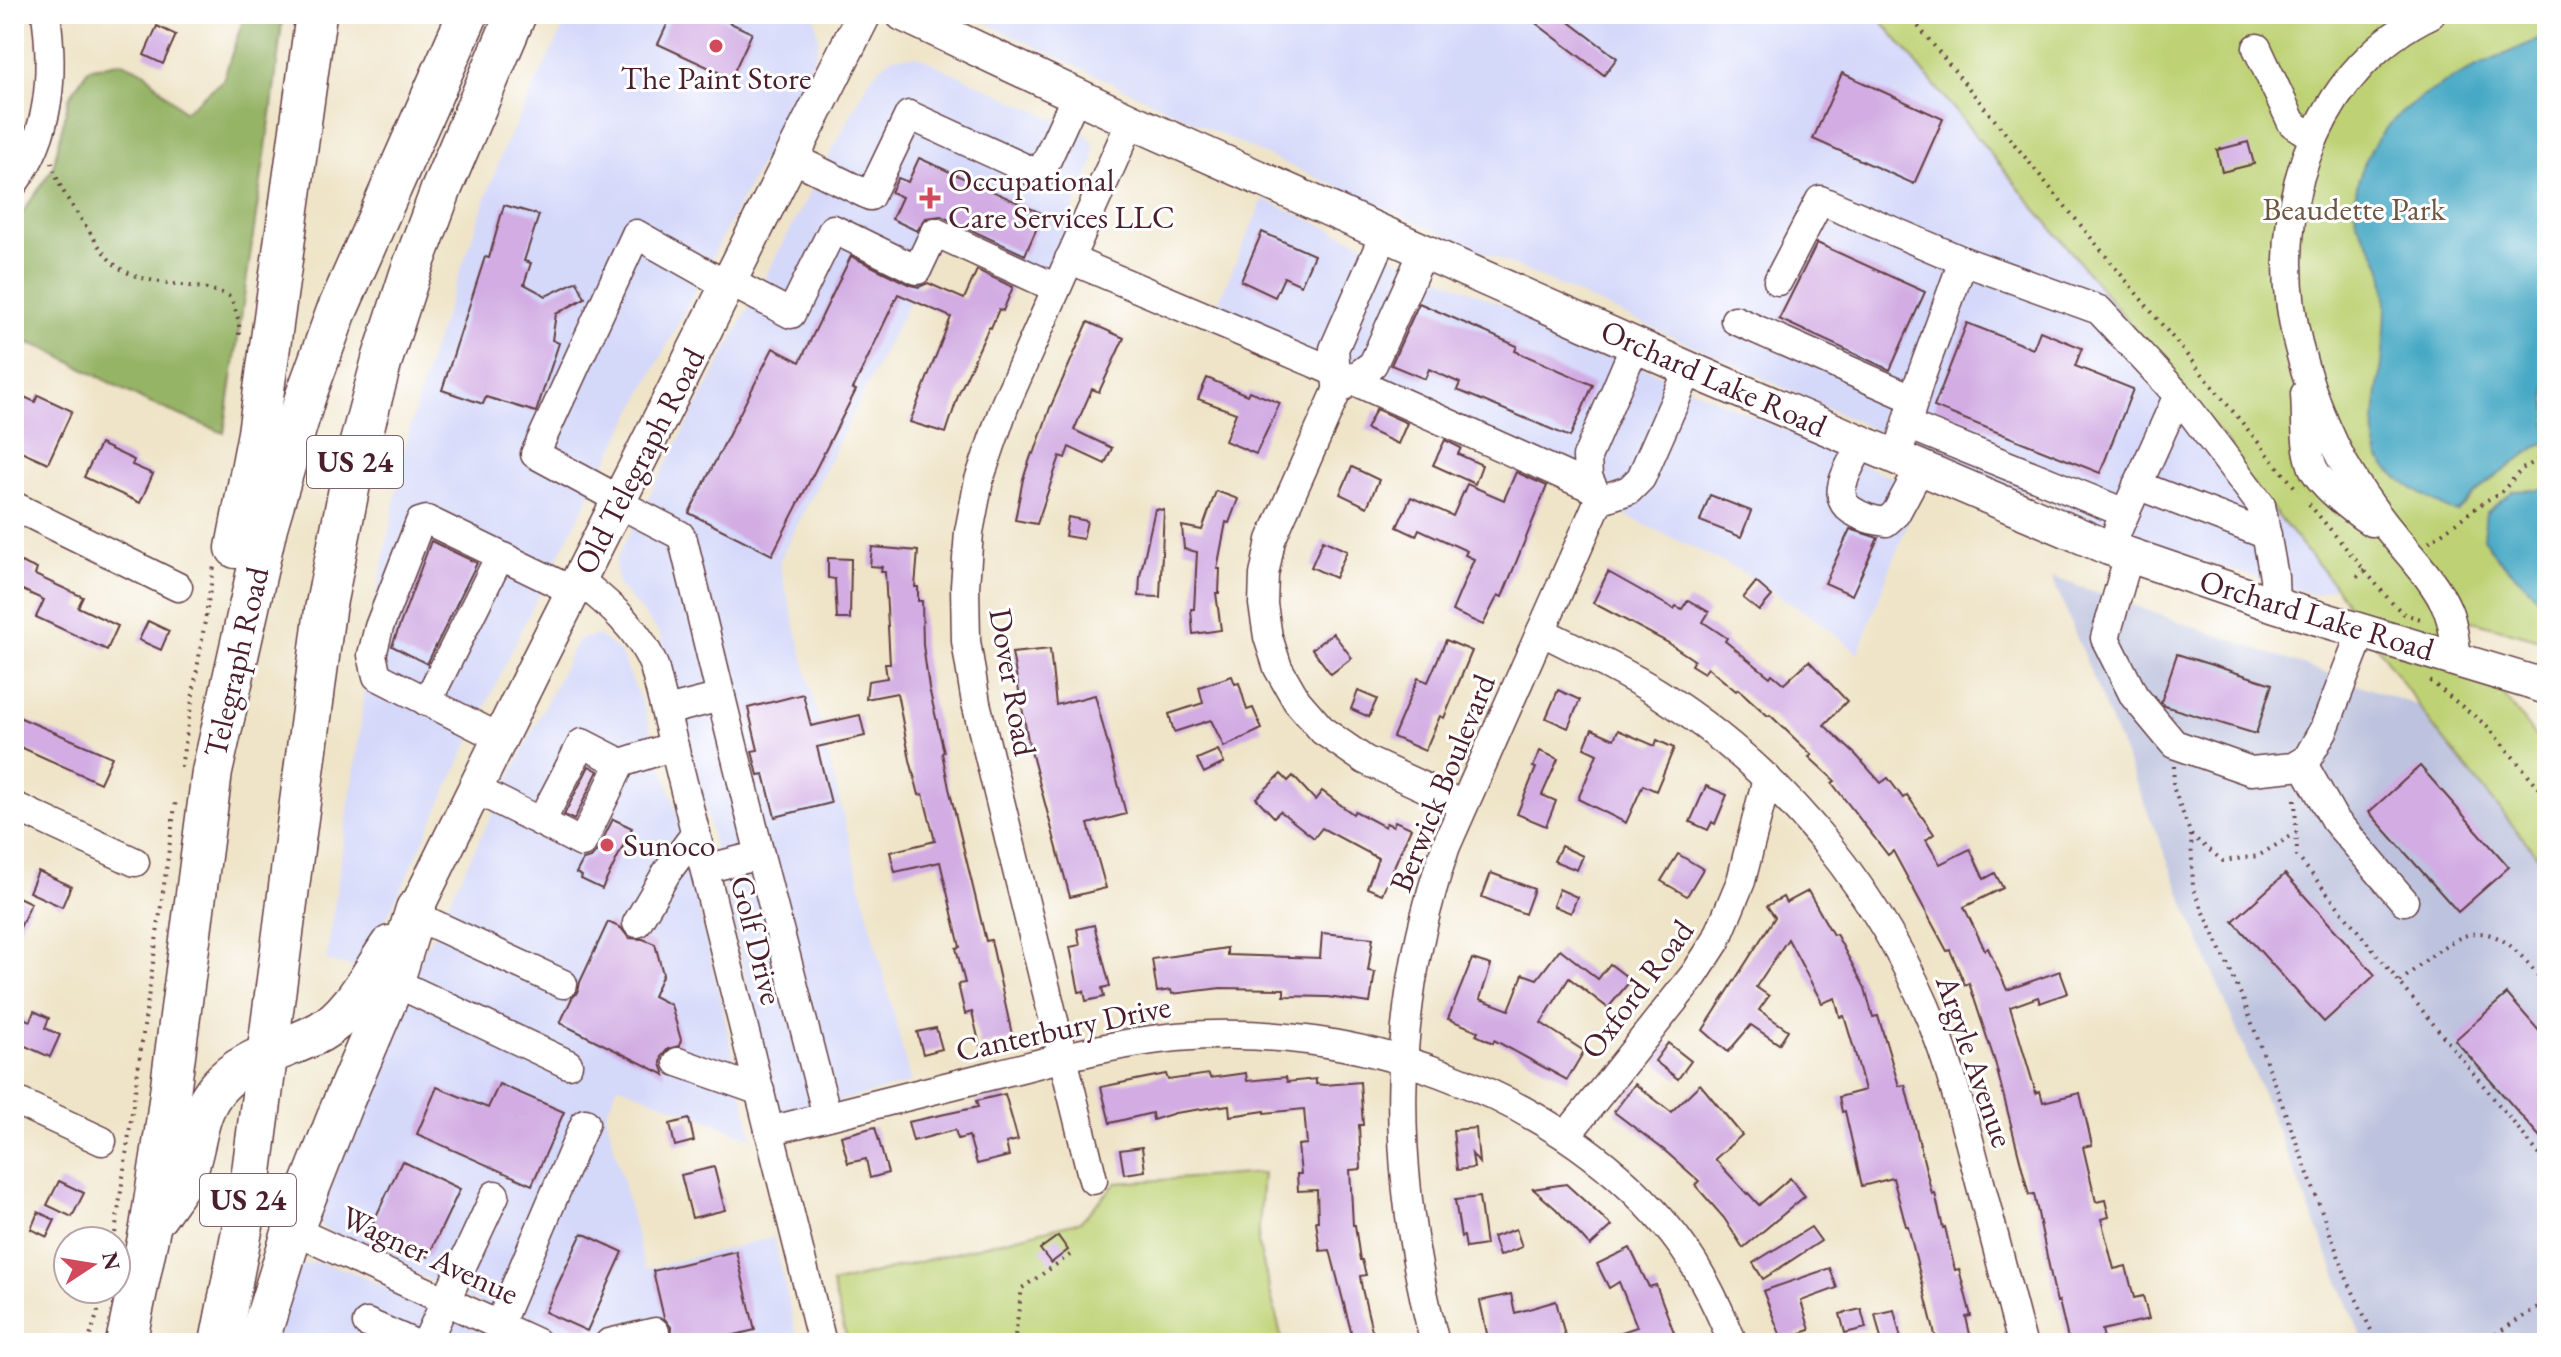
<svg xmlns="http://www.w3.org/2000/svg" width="2561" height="1357" font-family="'EB Garamond',serif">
<rect width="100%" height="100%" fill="#fff"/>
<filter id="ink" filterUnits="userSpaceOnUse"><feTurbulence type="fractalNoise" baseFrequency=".0125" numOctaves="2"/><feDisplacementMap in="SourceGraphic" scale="16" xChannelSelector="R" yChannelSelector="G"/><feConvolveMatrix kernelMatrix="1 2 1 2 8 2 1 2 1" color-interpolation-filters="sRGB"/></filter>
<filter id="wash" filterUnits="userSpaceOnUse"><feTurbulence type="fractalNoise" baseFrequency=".006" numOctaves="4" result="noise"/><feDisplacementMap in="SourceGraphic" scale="32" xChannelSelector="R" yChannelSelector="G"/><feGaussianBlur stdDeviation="1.8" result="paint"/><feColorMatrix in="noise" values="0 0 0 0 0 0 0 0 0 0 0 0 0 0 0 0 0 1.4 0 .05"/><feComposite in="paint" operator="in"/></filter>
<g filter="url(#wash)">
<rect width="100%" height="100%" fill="#efe4c8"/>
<g fill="#d4d8f9">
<polygon points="570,14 815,14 819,41 814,59 524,624 404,883 361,969 326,961 360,729 368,641 406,441 429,360 503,150"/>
<polygon points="967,14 1876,14 2232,448 2224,451 2335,586 2315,595 2208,563 1943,462 1705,351 1226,137"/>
<polygon points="917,56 1085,133 1094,143 1094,162 1039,289 939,242 779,562 911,1083 779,1116 670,661 660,634 618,585 615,561 872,75 892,57"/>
<polygon points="1263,199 1920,490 1858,653 1818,621 1739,570 1570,489 1208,326"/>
<polygon points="598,635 620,652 644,708 674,802 753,1139 618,1085 606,1114 645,1269 774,1237 798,1343 561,1343 326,1230 317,1222 395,1012 577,640"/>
<polygon points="317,1262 350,1271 499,1340 497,1343 266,1343 295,1266"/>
</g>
<polygon fill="#bdc3de" points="2052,577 2419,706 2547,868 2547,1332 2518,1343 2364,1343"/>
<g fill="#bed275" stroke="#847850" stroke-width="2">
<polygon points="1876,14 2547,14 2547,642 2441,612 2547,752 2547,868 2434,728 2335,586 2224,450 2231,447"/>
<polygon points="1263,1173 1258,1243 1283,1343 848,1343 832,1284 1081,1221 1116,1183"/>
</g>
<polygon fill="#96b466" stroke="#706a48" stroke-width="2" points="245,14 283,14 272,107 224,433 145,401 46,349 14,338 14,225 53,168 69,98 88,69 122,62 143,71 184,112 223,80"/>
<g fill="#46a9c5" stroke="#486478" stroke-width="2">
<path d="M2547 36V443L2539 445 2487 483 2457 512C2438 506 2386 475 2379 457 2368 431 2381 382 2383 354 2385 327 2389 295 2382 269 2378 253 2367 241 2359 226 2347 201 2363 161 2377 140 2410 90 2494 59 2547 36Z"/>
<polygon points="2547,487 2547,611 2531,590 2496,556 2483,538 2486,513 2513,491 2539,490"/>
</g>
<g id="blocks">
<g fill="#d2ace3">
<polygon points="672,14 711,14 752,33 731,78 658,44"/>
<polygon points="1524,14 1559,14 1617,58 1604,75"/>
<polygon points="157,26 176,35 163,64 144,55"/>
<polygon points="1842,73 1943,119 1914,184 1813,139"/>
<polygon points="2248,142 2254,164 2222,172 2217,150"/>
<polygon points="919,158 1043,214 1025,255 941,216 926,218 917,231 892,219 902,197 891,192 898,178 908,182"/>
<polygon points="504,205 539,215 524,261 531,263 524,284 546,296 577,281 585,298 556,314 552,340 559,343 536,412 486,397 483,404 442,390 485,257 489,258"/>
<polygon points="1262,232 1314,255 1301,285 1284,277 1275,297 1241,281"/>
<polygon points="1817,243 1925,292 1890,370 1779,319"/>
<polygon points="851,256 910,285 919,287 928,283 964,299 977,270 1013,287 1003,311 999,309 991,328 989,327 959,393 946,433 910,422 951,317 898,294 853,389 856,390 772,555 689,513 773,348 800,362"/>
<polygon points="1419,303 1517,346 1515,351 1593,385 1570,437 1457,390 1460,383 1429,369 1425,379 1391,365"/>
<polygon points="1088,322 1124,338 1099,392 1092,389 1074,430 1112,448 1105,464 1069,447 1065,458 1060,456 1037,524 1015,520 1023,479 1032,453 1034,454 1050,408"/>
<polygon points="1967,323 2033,349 2040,331 2082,348 2075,366 2133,389 2100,473 1934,407"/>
<polygon points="1207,378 1247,395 1249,391 1280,403 1256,454 1225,441 1236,413 1198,399"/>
<polygon points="20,395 35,402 38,395 72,411 48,463 14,448 21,432 14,429 14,399 18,401"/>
<polygon points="1376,409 1407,423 1398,444 1366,429"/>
<polygon points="1445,440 1461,448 1458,454 1482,465 1475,484 1433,465"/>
<polygon points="100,444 134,460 132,465 153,474 140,503 84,477"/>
<polygon points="1352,467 1379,480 1367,507 1340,494"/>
<polygon points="1516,472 1547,486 1502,597 1498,595 1483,625 1452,611 1474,559 1465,555 1467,551 1419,529 1416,536 1397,527 1411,497 1453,516 1467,484 1504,500"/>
<polygon points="1216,491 1238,499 1229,523 1226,522 1217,569 1220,569 1219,593 1216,593 1221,630 1193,634 1191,609 1194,609 1197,552 1184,549 1182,526 1202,530"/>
<polygon points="1710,495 1751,511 1741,537 1700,521"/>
<polygon points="1155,509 1164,510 1160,597 1139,596 1140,576"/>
<polygon points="1068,517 1087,521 1083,539 1065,536"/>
<polygon points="1850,529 1878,538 1852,595 1825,583"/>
<polygon points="1323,540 1347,551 1335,578 1311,567"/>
<polygon points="431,541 477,563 427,664 392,646"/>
<polygon points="872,547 918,551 915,587 918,587 918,601 922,601 923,645 929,688 944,752 942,753 949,788 986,941 991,940 1013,1039 980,1046 972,1012 965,1014 958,984 965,983 956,948 960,947 940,862 895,872 890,852 935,841 923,794 919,795 910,760 897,693 866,699 868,681 887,678 885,664 890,664 885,572 881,572 882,567 870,566"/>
<polygon points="828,558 851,559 850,619 837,619 835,579 828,578"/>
<polygon points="21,562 37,569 35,575 83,597 78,607 118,626 107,650 36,617 44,600 14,586 14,563 19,565"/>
<polygon points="1608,572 1674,609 1676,606 1682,609 1688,600 1709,612 1703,622 1727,638 1725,641 1770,677 1772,674 1784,684 1809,661 1847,701 1824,725 1856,755 1881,783 1888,778 1903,798 1907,795 1934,834 1926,840 1940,864 1970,849 1984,879 1995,873 2003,888 1964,907 1985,950 1988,948 2007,990 2060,971 2068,993 2040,1003 2038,997 2010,1007 2036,1093 2040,1091 2043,1102 2080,1093 2092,1145 2083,1147 2096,1202 2105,1200 2109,1217 2101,1219 2114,1269 2126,1266 2134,1298 2143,1296 2149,1319 2102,1330 2105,1343 2069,1343 2059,1301 2057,1302 2053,1285 2034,1194 2029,1195 1995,1062 1969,983 1965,985 1950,950 1947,951 1893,851 1888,855 1832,783 1835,781 1809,757 1812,755 1770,715 1768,716 1738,689 1736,691 1708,668 1704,673 1691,665 1694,660 1667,642 1593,603"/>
<polygon points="1756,582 1772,596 1759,611 1743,598"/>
<polygon points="148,621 169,631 161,650 139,640"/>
<polygon points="1333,633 1352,658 1331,674 1312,649"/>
<polygon points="1446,640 1472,651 1444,718 1440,716 1425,751 1393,737 1418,678 1428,682"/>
<polygon points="1050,649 1056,705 1095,695 1126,814 1088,824 1106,888 1070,897 1028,740 1012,653"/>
<polygon points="2177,654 2272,684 2256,734 2164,706 2161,702"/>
<polygon points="1232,676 1235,684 1239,683 1247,710 1253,708 1262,729 1224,747 1211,720 1174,732 1169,714 1203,703 1199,687"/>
<polygon points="1558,690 1580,700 1568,728 1546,718"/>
<polygon points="1358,691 1377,699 1369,717 1351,709"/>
<polygon points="803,694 811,726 860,715 865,736 817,747 831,803 775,817 764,774 758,775 752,751 758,750 748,708"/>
<polygon points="14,715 112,757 100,783 14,744"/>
<polygon points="1592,729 1614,739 1618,730 1655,746 1657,740 1674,748 1656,791 1643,785 1626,823 1578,799 1597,754 1584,748"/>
<polygon points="1218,750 1224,763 1204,773 1197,759"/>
<polygon points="1540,751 1558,759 1542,795 1556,801 1546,826 1517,814 1536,768 1533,767"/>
<polygon points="589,766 598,771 574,820 564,815"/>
<polygon points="2420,766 2509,867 2458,912 2369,812"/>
<polygon points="1281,774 1288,781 1293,776 1315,800 1322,791 1353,814 1355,811 1385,827 1386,823 1393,826 1395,821 1411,828 1382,894 1367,888 1378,858 1322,828 1314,838 1280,811 1274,817 1256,798"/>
<polygon points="1706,786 1727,795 1715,824 1712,822 1708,830 1690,822"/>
<polygon points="613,819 632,828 602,889 581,879 582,876 576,873 583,860 591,858 597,851"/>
<polygon points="1561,846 1583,856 1577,870 1554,861"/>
<polygon points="1678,854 1703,869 1687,896 1661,881"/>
<polygon points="38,871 71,886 62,907 29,892"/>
<polygon points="1491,873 1534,889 1525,914 1482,897"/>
<polygon points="2285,874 2375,975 2324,1022 2233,921"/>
<polygon points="1559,889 1577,897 1571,913 1553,906"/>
<polygon points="1808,891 1833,935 1836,934 1865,988 1873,1017 1878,1016 1899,1086 1905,1085 1932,1194 1935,1193 1943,1228 1945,1227 1955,1270 1959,1269 1971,1316 1966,1317 1972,1343 1937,1343 1908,1226 1906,1226 1893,1178 1862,1186 1845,1111 1842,1112 1839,1097 1865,1090 1854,1049 1844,1016 1840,1017 1835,998 1822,1003 1788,939 1756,987 1769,996 1759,1010 1788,1030 1779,1044 1751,1025 1728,1052 1703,1030 1775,917 1767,906 1783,897 1786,903"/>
<polygon points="14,895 31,903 14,941"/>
<polygon points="608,922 621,928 629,938 643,939 655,944 663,974 653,996 671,1005 681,1040 679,1046 668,1049 662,1056 661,1064 665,1075 560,1023 572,998 578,992 580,982"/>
<polygon points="1094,925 1110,986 1102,988 1104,997 1086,1001 1084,991 1079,992 1070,947 1080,945 1077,929"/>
<polygon points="1322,933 1373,938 1368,971 1375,972 1370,1003 1328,997 1284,996 1284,989 1221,988 1172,994 1171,990 1157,992 1152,959 1227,948 1227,955 1320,958"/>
<polygon points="1560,949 1598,979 1610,964 1631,980 1608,1008 1569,978 1541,1023 1584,1051 1567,1080 1494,1040 1493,1043 1476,1035 1478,1031 1448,1019 1472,959 1491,965 1480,999 1509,1010 1523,974 1537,979"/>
<polygon points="2507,994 2547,1040 2547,1145 2455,1040"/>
<polygon points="34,1011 49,1018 45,1028 60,1035 50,1057 14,1041 14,1014 30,1021"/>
<polygon points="936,1028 942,1049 923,1054 917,1032"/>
<polygon points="1668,1043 1691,1061 1678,1079 1655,1061"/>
<polygon points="1246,1073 1247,1081 1286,1077 1287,1082 1316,1079 1316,1084 1325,1085 1360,1082 1363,1125 1359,1125 1361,1169 1350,1170 1353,1225 1355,1225 1360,1260 1362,1260 1366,1275 1360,1276 1362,1289 1375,1343 1354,1343 1330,1250 1320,1251 1316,1221 1318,1221 1317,1190 1298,1191 1297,1174 1301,1174 1298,1145 1307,1144 1304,1109 1265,1113 1265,1111 1230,1116 1229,1105 1175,1113 1153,1120 1152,1113 1110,1123 1101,1087 1166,1074 1168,1080 1209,1074 1210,1078"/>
<polygon points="499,1084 564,1112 532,1185 417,1134 437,1087 488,1108"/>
<polygon points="1635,1084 1671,1112 1700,1084 1742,1135 1715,1159 1747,1194 1748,1193 1759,1205 1790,1178 1805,1196 1743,1248 1724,1218 1695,1185 1699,1181 1664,1150 1614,1112"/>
<polygon points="1005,1094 1018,1140 1006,1143 1009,1156 977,1164 969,1136 958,1139 955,1130 913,1141 908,1122 978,1107 976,1101"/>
<polygon points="689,1119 694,1141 675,1146 670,1124"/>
<polygon points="875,1127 888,1173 870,1178 866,1159 848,1163 841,1136"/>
<polygon points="1476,1128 1479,1163 1472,1154 1474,1168 1457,1170 1453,1130"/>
<polygon points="1142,1147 1145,1171 1124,1174 1120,1150"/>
<polygon points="402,1161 460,1189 428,1257 371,1227"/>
<polygon points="714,1167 725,1210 692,1218 681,1175"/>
<polygon points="59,1181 84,1193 72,1217 47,1205"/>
<polygon points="1566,1184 1612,1226 1590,1246 1556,1209 1533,1189"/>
<polygon points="1479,1197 1486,1245 1466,1248 1464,1236 1461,1237 1455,1200"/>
<polygon points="38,1212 55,1220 47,1237 31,1229"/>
<polygon points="1811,1227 1821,1241 1763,1279 1753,1263"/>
<polygon points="1516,1229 1522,1247 1499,1256 1493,1237"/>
<polygon points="582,1233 623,1252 587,1331 545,1312"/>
<polygon points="1058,1236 1068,1250 1051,1263 1040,1249"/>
<polygon points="1630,1248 1649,1287 1656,1285 1678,1343 1598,1343 1598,1340 1637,1327 1619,1282 1609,1288 1597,1264"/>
<polygon points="736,1251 755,1330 702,1343 670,1343 671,1327 664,1318 653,1271"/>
<polygon points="1830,1268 1837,1288 1801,1301 1810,1330 1782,1339 1763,1291"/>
<polygon points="1511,1294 1515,1313 1556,1301 1567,1343 1489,1343 1480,1301"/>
<polygon points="1861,1309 1866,1328 1845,1333 1840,1314"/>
<polygon points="1894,1310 1902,1343 1882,1343 1875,1314"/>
</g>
</g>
</g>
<g filter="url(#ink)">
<use href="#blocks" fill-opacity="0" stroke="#633d43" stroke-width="2"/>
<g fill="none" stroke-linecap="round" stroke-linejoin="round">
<g stroke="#633d43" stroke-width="31">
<g id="minor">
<path d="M2431 14C2323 65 2275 192 2291 307 2298 359 2319 416 2343 462 2359 491 2378 517 2399 542 2417 563 2437 585 2448 611 2454 626 2455 643 2457 659"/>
<polyline points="2257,48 2292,123 2314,138"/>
<polyline points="793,158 870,196 909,115 1040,175 1076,96"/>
<path d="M14 183C51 133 54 74 46 14"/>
<polyline points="1424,250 1373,364 1337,391 1271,540 1264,575 1263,604 1268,637 1278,668 1297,701 1323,731 1365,760 1463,805"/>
<polyline points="1069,259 1319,365 1592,488"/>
<polyline points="1778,281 1820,200 1963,261"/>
<polyline points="730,282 791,314 833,229 917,270 935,232 1056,288"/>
<polyline points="1735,320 1914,399"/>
<polyline points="1337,386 1334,349 1385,233"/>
<path d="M2305 394C2307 417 2304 443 2312 465 2318 483 2354 511 2371 522"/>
<polyline points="1908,425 2125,513"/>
<path d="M1862 443C1853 462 1828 494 1851 510 1863 518 1872 520 1886 522L1896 513 1920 468"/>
<polyline points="1897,458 1919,382 1963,261 2099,310 2178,395 2261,505 2274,577 2275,605"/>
<polyline points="2137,485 2267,535"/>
<polyline points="1598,498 1588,477 1587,457 1636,343"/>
<polyline points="620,500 535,454 636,234 728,286"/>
<polyline points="1599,500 1629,490 1641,478 1689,369"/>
<polyline points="618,503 680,535 683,540 721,697 666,711"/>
<polyline points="14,506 178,587"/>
<polyline points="2118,529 2178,395"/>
<polyline points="2129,555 2105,638 2134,696 2174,744 2251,771 2293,767 2307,759 2324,729 2362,631"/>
<path d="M579 580C610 605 638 628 654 666L822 1343"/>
<path d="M1541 631C1580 651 1621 670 1658 693 1787 775 1885 897 1939 1040 1954 1081 1965 1125 1976 1167 1991 1226 2007 1284 2022 1343"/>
<polyline points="427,702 500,556"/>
<polyline points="500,738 377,676 372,655 379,627 420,522 427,520 573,591"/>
<polyline points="2302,762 2334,819 2404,901"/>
<polyline points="475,789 541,822 582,743 621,763 674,746"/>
<polyline points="14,806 135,862"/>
<polyline points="541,822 582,843 621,763"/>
<polyline points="760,855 827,1116"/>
<polyline points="705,869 760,855 721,697"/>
<polyline points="414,915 563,984"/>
<polyline points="637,923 667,872 696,833"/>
<polyline points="394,982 568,1064"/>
<polyline points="678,1062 760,1091"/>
<polyline points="14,1100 102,1141"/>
<path d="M769 1131C844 1112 919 1093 993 1075 1054 1060 1114 1043 1177 1037 1349 1021 1550 1089 1664 1223 1695 1259 1715 1299 1733 1343"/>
<polyline points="1566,1136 1694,975 1716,941 1741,881 1767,778"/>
<polyline points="1093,1180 976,703 966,641 965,586 969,532 979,480 1004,407 1131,121"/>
<polyline points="293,1230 537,1343"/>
<polyline points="367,1323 413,1343"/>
<polyline points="499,1325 585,1123"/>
<polyline points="426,1343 495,1195"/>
<polyline points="609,1343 655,1332"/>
<path d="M1435 1343C1391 1172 1388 1014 1446 846L1599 500"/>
</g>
</g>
<g stroke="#633d43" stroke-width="37">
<g id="major">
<polyline points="903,14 1131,121 1689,369 2109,548 2275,605 2547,687"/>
<polyline points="416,909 534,669 864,14"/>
</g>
</g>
<g stroke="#633d43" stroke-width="43">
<g id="highway">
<polyline points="236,548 258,433 316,14"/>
<path d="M158 1215C168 1199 185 1180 190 1162 198 1135 198 1110 218 1087 245 1056 285 1051 320 1032 352 1014 370 975 390 946"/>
<polyline points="126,1343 150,1228 165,1131 212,772 267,527 305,398 336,313 468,14"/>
<polyline points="220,1343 249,1195 325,610 353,469 382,360 410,274 441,190 516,14"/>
<polyline points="258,1343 293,1230 342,1105 391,990 416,909"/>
</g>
</g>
<g stroke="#633d43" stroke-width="4" stroke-dasharray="2 6" stroke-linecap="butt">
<polyline points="1908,14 2298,491"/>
<path d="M52 162C57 185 70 203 83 222 93 236 104 257 118 267 150 289 197 280 231 297L239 322V339"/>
<polyline points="2309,504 2391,602 2404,614 2424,620"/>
<polyline points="2429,542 2487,500 2500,494 2522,469 2536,461 2547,449"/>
<polyline points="2357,577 2365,570"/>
<polyline points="2430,681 2487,726 2547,797"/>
<polyline points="2174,766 2173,787 2191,835 2193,888 2243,999 2347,1279 2377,1343"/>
<polyline points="181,767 214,566"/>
<polyline points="2295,799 2297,856 2547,1164"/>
<polyline points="2191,835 2223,861 2258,856 2296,833"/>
<path d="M2400 982C2467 924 2490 908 2547 988"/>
<polyline points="114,1241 176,799"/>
<polyline points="88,1343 105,1289"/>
<polyline points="1014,1343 1022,1288 1070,1255"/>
<polyline points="2482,1343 2547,1301"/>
</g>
<use href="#minor" stroke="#fff" stroke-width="28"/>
<use href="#major" stroke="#fff" stroke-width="34"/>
<use href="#highway" stroke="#fff" stroke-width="40"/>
</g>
</g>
<g fill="#d1495b" stroke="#fff" stroke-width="3">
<circle cx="716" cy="46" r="8"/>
<path d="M926 186h8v8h8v8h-8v8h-8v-8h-8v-8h8z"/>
<circle cx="607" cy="845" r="8"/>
</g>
<g text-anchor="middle" stroke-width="6" stroke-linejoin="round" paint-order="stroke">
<g fill="#fff" stroke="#80626b" stroke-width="2">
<rect x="307" y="436" width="96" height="52" rx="6"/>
<rect x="200" y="1174" width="96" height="52" rx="6"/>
</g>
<g font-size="30" font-weight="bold" fill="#4a1f2b">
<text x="355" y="472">US 24</text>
<text x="248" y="1210">US 24</text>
</g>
<g font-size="32" fill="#4a1f2b" stroke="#fff" text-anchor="start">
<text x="716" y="89" text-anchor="middle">The Paint Store</text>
<text x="948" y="191">Occupational<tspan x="948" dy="37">Care Services LLC</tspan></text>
<text x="623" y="856">Sunoco</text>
</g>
<g font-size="32" fill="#6d5541" stroke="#fff">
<text x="2354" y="220">Beaudette Park</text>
</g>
<g font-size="32" fill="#4a1f2b" stroke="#fff">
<text transform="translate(1714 378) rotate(24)" y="11">Orchard Lake Road</text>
<text transform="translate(639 461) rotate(-63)" y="11">Old Telegraph Road</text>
<text transform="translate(2317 615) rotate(17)" y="11">Orchard Lake Road</text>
<text transform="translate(236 662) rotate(-77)" y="11">Telegraph Road</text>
<text transform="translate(1013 682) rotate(80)" y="11">Dover Road</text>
<text transform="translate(1442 783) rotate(-68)" y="11">Berwick Boulevard</text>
<text transform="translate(757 940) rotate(76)" y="11">Golf Drive</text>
<text transform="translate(1637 989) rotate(-53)" y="11">Oxford Road</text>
<text transform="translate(1063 1028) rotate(-12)" y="11">Canterbury Drive</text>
<text transform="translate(1975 1061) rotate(71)" y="11">Argyle Avenue</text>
<text transform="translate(430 1255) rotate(25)" y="11">Wagner Avenue</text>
</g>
</g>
<rect width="2561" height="1357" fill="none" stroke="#fff" stroke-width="48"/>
<g transform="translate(92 1265) rotate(78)"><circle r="38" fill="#ffffff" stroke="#b7a5aa" stroke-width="2"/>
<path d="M0-6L14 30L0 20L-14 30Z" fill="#d1495b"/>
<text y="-12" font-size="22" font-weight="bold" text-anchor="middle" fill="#4a1f2b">N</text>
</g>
</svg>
